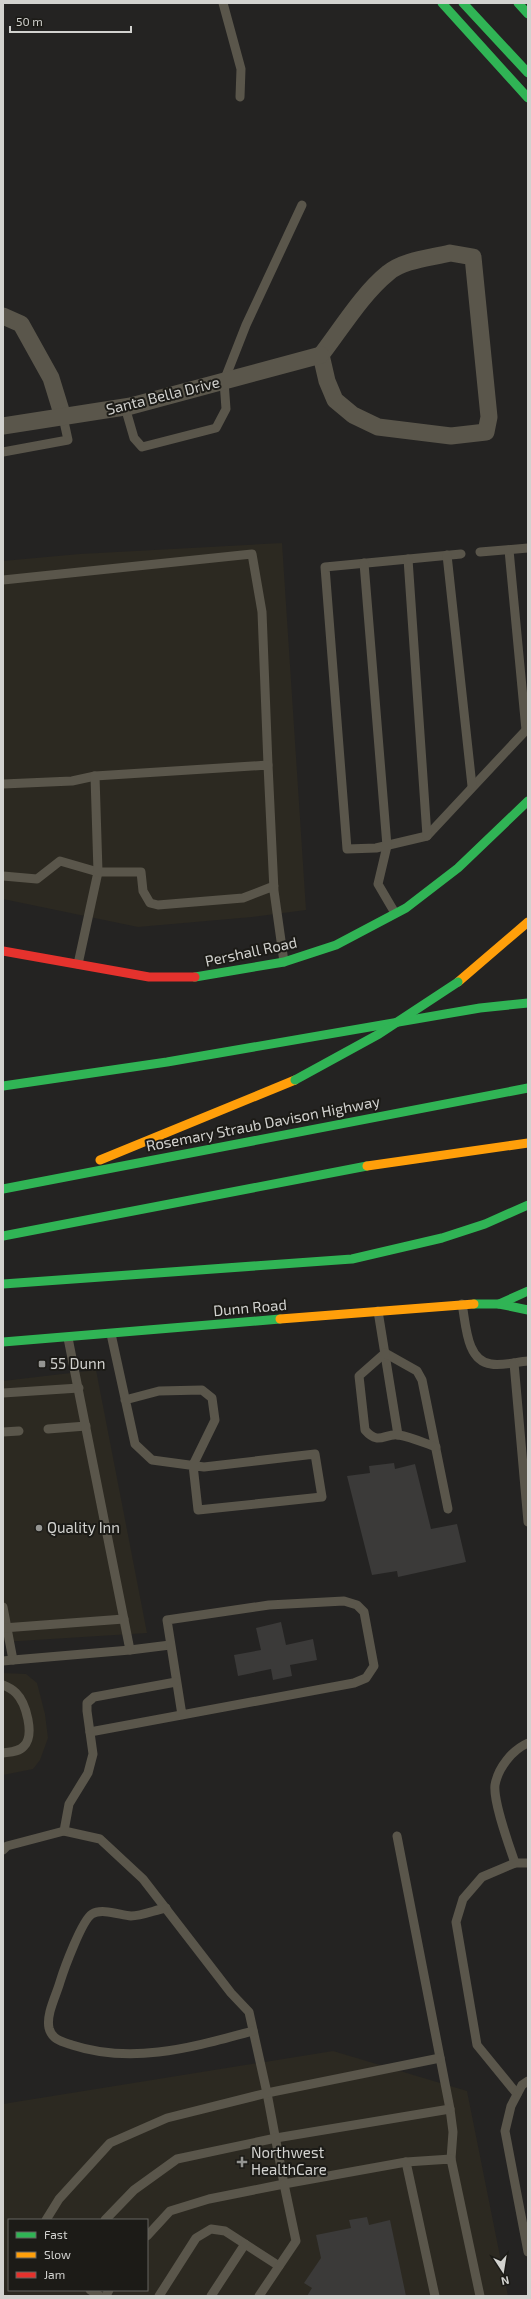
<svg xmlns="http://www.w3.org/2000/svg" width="531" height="2299" font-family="'Exo 2',sans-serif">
<rect width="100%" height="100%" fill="#242322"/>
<g fill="#2c2921" fill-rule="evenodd">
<polygon points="282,543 306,910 252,917 138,927 3,899 3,561 80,554"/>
<polygon points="96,1370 147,1633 3,1642 3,1381"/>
<polygon points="3,1673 26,1674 37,1683 45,1714 48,1738 40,1760 33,1769 3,1775"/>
<path d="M333 2051 467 2091 508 2296H3V2104ZM9 2220H147V2290H9Z"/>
</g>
<g fill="#3b3a39">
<polygon points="394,1463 395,1469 415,1464 431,1529 457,1524 466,1562 398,1577 397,1571 372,1575 347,1476 370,1473 369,1466"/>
<polygon points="281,1622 286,1645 313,1639 317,1660 290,1665 292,1676 273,1680 271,1669 238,1676 234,1655 261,1650 256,1628"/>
<polygon points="367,2217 369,2225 390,2220 406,2296 307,2296 312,2288 304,2283 321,2258 316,2235 351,2228 349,2220"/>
</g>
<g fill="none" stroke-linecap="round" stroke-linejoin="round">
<g stroke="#5a564b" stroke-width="9">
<polyline points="223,3 241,69 240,97"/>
<polyline points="125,407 134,438 142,447 216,428 226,409 224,381 246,325 302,205"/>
<polyline points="3,452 68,440 63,417"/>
<polyline points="509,550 526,730"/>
<polyline points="480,552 528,548"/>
<polyline points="461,554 325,567 347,849 376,848 427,836 528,728"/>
<polyline points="447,555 472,786"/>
<polyline points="408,559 427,836"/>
<polyline points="364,563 387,846 378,884 395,913"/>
<polyline points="3,580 252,554 262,612 268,765"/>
<polyline points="3,784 72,781 95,776"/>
<polyline points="3,876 37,879 60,861 98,872 78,964"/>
<polyline points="274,886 243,898 158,905 150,903 143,891 141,872 98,872 95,776 268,765 274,891 284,962"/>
<path d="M462 1304C466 1323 466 1361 491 1364 502 1366 516 1362 528 1361"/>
<polyline points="378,1311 398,1435"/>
<polyline points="111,1334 135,1444 152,1460 204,1467 315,1454 322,1497 198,1510 193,1465 215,1420 212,1398 202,1390 159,1391 125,1400"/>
<polyline points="385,1353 417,1371 422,1380 448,1509"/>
<path d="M385 1353 359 1376 365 1430C379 1446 384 1433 399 1435 411 1437 424 1443 436 1447"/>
<polyline points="514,1363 528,1522"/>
<polyline points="3,1393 79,1388"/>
<polyline points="48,1429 86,1426"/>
<polyline points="3,1432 19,1431"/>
<polyline points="3,1607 13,1660 3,1661"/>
<polyline points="3,1628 124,1619"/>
<polyline points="130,1650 170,1645"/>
<polyline points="13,1660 130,1650 68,1338"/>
<path d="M3 1685C8 1687 13 1690 16 1693 26 1703 35 1735 24 1746 19 1752 10 1752 3 1753"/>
<polyline points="90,1732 354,1683 366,1678 374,1666 364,1612 357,1605 344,1601 269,1605 167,1620 182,1715"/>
<polyline points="64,1831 100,1839 143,1879 231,1993 249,2012 267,2093 284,2184 209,2199 170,2211 147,2236"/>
<polyline points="397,1836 450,2109 453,2132 451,2159"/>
<polyline points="3,1850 7,1846 64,1831 69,1804 88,1773 93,1754 87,1711 87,1703 94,1697 176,1682"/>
<path d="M515 1863C509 1845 493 1802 495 1785 498 1768 512 1750 528 1743"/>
<path d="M166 1908C155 1910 142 1916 131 1916 120 1915 102 1908 92 1914 82 1920 64 1969 60 1982 56 1996 46 2014 49 2028 52 2040 63 2042 72 2045 133 2065 193 2047 253 2031"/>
<polyline points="517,2094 477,2045 456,1922 463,1899 482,1877 515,1863 528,1863"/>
<polyline points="406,2162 435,2296"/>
<polyline points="46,2220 59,2199 110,2143 167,2118 267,2093 440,2058"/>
<polyline points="105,2220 134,2190 177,2159 276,2138 450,2109"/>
<polyline points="528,2252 505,2131 511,2106 522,2085 528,2081"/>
<polyline points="90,2290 100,2296"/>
<polyline points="106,2296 109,2290"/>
<polyline points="159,2296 196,2238 211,2229 225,2231 279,2266"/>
<polyline points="211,2296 245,2244"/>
<polyline points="259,2296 296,2241 284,2184 406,2162 451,2159 480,2296"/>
</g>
<g stroke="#5a564b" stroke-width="17">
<path d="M450 253 473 257 489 417 486 432 451 436 378 427 353 415 335 400 327 381 321 355C341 329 363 293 388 273 403 260 430 258 450 253Z"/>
<polyline points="3,316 21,324 51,378 63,417"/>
<polyline points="3,426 131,406 321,355"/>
</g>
<g stroke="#30b455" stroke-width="9">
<polyline points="442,3 528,98"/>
<polyline points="463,3 528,73"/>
<polyline points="518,3 528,14"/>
<polyline points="195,977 284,962 336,945 406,908 458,868 528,801"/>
<polyline points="3,1086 167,1062 480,1008 528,1003"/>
<polyline points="3,1189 528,1088"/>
<polyline points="3,1236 367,1166"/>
<polyline points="3,1284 352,1259 442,1238 485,1224 528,1205"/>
<polyline points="474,1304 499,1304 528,1310"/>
<polyline points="499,1304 528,1291"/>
<polyline points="3,1342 280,1319"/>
</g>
<g stroke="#ff9f0a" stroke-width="9">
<polyline points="458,982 528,922"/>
<polyline points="100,1160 295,1080"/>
<polyline points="367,1166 528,1143"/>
<polyline points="280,1319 474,1304"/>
</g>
<polyline stroke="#e5322d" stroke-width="9" points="3,951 149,977 195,977"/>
<polyline stroke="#30b455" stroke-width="9" points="295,1080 379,1034 458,982"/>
</g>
<g fill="#959592" stroke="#1c1b17" stroke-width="1.5">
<rect x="38" y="1360" width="8" height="8" rx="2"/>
<circle cx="39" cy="1528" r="4"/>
<path d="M240 2156h4v4h4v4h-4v4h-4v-4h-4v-4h4z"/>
</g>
<g text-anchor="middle" stroke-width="4" stroke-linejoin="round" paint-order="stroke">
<g font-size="15" fill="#d2d2cf" stroke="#1c1b17">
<text transform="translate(163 396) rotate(-14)" y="5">Santa Bella Drive</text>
<text transform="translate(251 952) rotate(-12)" y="5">Pershall Road</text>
<text transform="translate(263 1124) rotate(-11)" y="5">Rosemary Straub Davison Highway</text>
<text transform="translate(250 1308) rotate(-5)" y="5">Dunn Road</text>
</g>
<g font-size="15" fill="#d2d2cf" stroke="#1c1b17" text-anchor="start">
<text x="50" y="1369">55 Dunn</text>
<text x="47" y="1533">Quality Inn</text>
<text x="251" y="2158">Northwest<tspan x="251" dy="17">HealthCare</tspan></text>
</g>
</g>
<rect width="531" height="2299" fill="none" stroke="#d2d2cf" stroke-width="8"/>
<rect x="8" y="2219" width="140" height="72" fill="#1c1b17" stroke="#656461"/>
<rect x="16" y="2232" width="20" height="6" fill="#30b455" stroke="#656461"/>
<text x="44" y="2239" font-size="12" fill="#d2d2cf">Fast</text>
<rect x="16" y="2252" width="20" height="6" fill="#ff9f0a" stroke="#656461"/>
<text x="44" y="2259" font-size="12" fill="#d2d2cf">Slow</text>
<rect x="16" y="2272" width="20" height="6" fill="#e5322d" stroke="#656461"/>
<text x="44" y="2279" font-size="12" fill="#d2d2cf">Jam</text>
<g transform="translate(503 2271) rotate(168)" stroke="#1c1b17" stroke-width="3" paint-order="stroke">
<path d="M0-3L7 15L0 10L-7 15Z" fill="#d2d2cf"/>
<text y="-6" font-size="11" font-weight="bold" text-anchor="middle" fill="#d2d2cf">N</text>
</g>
<path d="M10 26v6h121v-6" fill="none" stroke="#d2d2cf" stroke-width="2"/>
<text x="16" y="26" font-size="12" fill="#d2d2cf" stroke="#1c1b17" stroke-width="3" paint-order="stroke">50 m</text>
</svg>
